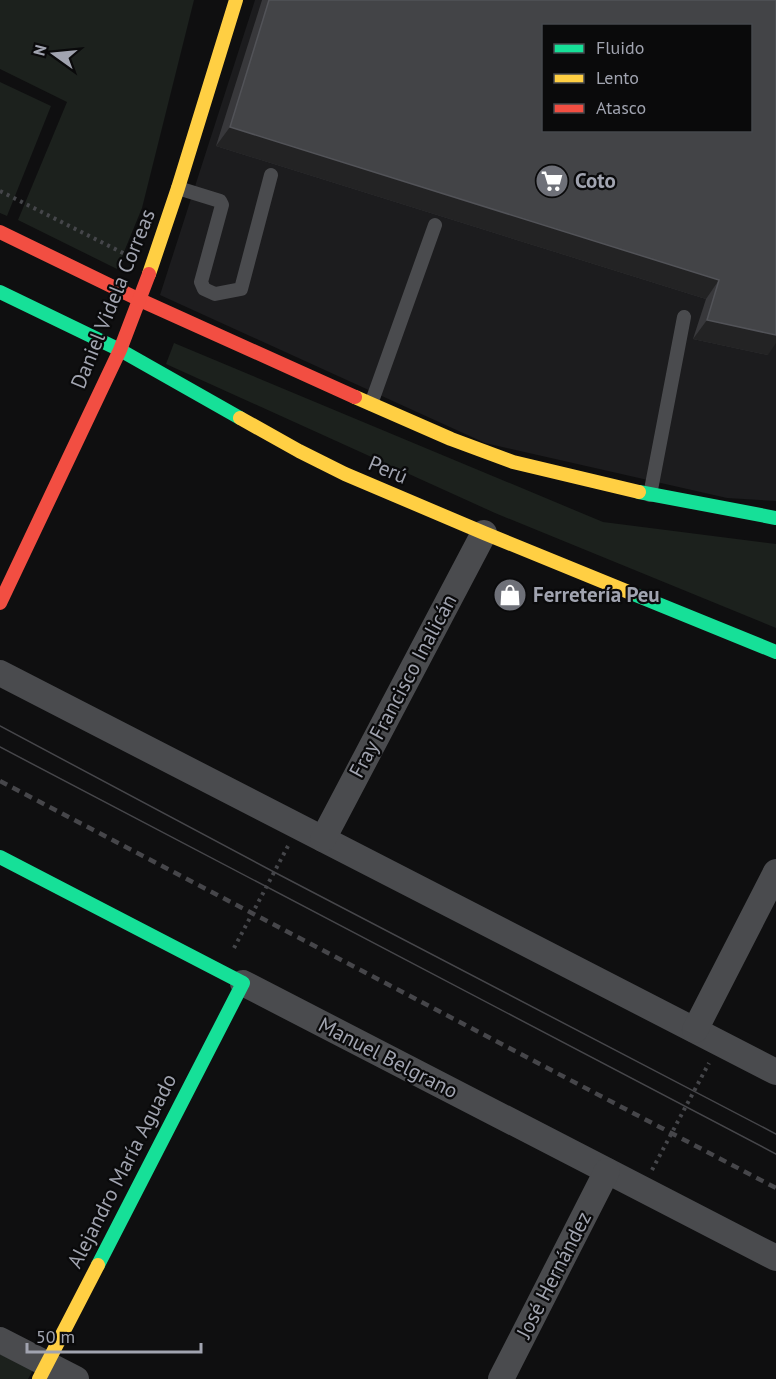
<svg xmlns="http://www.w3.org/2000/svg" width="776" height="1379" font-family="'PT Sans',sans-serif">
<rect width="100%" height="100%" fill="#0f0f10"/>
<path fill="#1c1c1e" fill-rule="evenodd" d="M255 0H776V501L727 498 485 443 160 295ZM544 26H750V130H544Z"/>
<g fill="#1c211d">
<polygon points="0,0 194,0 142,208 117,269 18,220 67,102 0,69"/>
<polygon points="0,82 51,106 7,216 0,213"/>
<polygon points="174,343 603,522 776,544 776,628 495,513 166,364"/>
<polygon points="0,1354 33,1370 28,1379 0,1379"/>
</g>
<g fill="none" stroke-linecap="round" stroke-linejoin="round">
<g stroke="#45464a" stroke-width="4" stroke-dasharray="3 4.5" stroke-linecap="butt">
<polyline points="0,191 127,255"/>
<polyline points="234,948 288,846"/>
<polyline points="652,1170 709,1063"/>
</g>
<g stroke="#4a4b4e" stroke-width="14">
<polyline points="178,188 220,201 222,205 201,282 204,289 215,294 241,289 271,175"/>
<polyline points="371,404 435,225"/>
<polyline points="650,495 684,317"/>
</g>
<g stroke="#4a4b4e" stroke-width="26">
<polyline points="0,673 776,1072"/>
<polyline points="323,839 484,533"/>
<polyline points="243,983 776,1258"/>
<polyline points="695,1030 776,872"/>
<polyline points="0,1340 76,1379"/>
<polyline points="501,1379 607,1171"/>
</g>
<g stroke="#16e098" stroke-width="14">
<polyline points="0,292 120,350 240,418"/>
<polyline points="639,492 776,518"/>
<polyline points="631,593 776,652"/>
<polyline points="0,857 243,983 98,1265"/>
</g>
<g stroke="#ffcf43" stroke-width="14">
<polyline points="149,274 178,188 236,0"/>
<polyline points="355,397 451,439 513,462 639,492"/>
<polyline points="240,418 299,451 345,474 484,533 631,593"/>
<polyline points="39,1379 98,1265"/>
</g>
<g stroke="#f24e42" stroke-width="14">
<polyline points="0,232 140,300 355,397"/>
<polyline points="0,603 120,350 149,274"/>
</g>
<g stroke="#46464a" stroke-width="1.5">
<polyline points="0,726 274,872 776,1134"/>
<polyline points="0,747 776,1154"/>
</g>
<polyline stroke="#46464a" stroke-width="4.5" stroke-dasharray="8 6" stroke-linecap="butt" points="0,781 776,1188"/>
</g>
<polygon fill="#38383b" points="262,0 776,0 768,355 693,339 706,299 216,146"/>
<g fill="#232324">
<polygon points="230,127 719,280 706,299 216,146"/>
<polygon points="707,320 776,335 776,343 768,355 693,339"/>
</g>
<path fill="#434447" stroke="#525358" stroke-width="1.5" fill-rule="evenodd" d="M269 0H776V335L707 320 719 280 230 127ZM543 26H750V130H543Z"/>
<defs>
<g id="supermarket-disc" transform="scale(1.725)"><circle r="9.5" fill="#6e7078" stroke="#0a0a0b"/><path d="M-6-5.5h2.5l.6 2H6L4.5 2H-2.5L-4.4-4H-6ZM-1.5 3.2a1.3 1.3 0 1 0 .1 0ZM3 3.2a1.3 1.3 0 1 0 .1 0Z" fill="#fff"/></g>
<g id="shop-disc" transform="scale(1.725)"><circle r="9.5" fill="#6e7078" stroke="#0a0a0b"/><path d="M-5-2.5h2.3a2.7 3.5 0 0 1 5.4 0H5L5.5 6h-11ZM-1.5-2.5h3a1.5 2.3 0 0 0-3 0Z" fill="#fff"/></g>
</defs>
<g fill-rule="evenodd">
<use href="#supermarket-disc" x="552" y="181"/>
<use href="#shop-disc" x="510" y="595"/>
</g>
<g text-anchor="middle" stroke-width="4.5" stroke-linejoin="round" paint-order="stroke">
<g font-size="21" font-weight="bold" fill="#a1a4b0" stroke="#0a0a0b" text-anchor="start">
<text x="575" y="188">Coto</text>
<text x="533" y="602">Ferretería Peu</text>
</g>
<g font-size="21" fill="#a1a4b0" stroke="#0a0a0b">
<text transform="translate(113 299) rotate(-68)" y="7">Daniel Videla Correas</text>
<text transform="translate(388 470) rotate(23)" y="7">Perú</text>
<text transform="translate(403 686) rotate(-62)" y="7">Fray Francisco Inalicán</text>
<text transform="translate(388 1058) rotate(27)" y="7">Manuel Belgrano</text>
<text transform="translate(122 1171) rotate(-63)" y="7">Alejandro María Aguado</text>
<text transform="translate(554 1275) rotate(-63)" y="7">José Hernández</text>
</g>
</g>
<rect x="542" y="24" width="210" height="108" fill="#0a0a0b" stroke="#46484d" stroke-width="1.5"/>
<rect x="554" y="44" width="30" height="9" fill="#16e098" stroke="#46484d" stroke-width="1.5"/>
<text x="596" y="54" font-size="18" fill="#a1a4b0">Fluido</text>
<rect x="554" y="74" width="30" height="9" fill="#ffcf43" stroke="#46484d" stroke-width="1.5"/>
<text x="596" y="84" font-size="18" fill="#a1a4b0">Lento</text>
<rect x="554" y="104" width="30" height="9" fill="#f24e42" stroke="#46484d" stroke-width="1.5"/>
<text x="596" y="114" font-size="18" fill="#a1a4b0">Atasco</text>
<g transform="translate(54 54) rotate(285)" stroke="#0a0a0b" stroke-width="4.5" paint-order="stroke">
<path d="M0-4.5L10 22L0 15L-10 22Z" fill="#a1a4b0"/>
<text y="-9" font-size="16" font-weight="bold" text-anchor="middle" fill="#a1a4b0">N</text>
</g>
<path d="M27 1343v9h174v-9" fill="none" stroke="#a1a4b0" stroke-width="3"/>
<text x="36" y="1343" font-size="18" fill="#a1a4b0" stroke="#0a0a0b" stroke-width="4.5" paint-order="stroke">50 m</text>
</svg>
